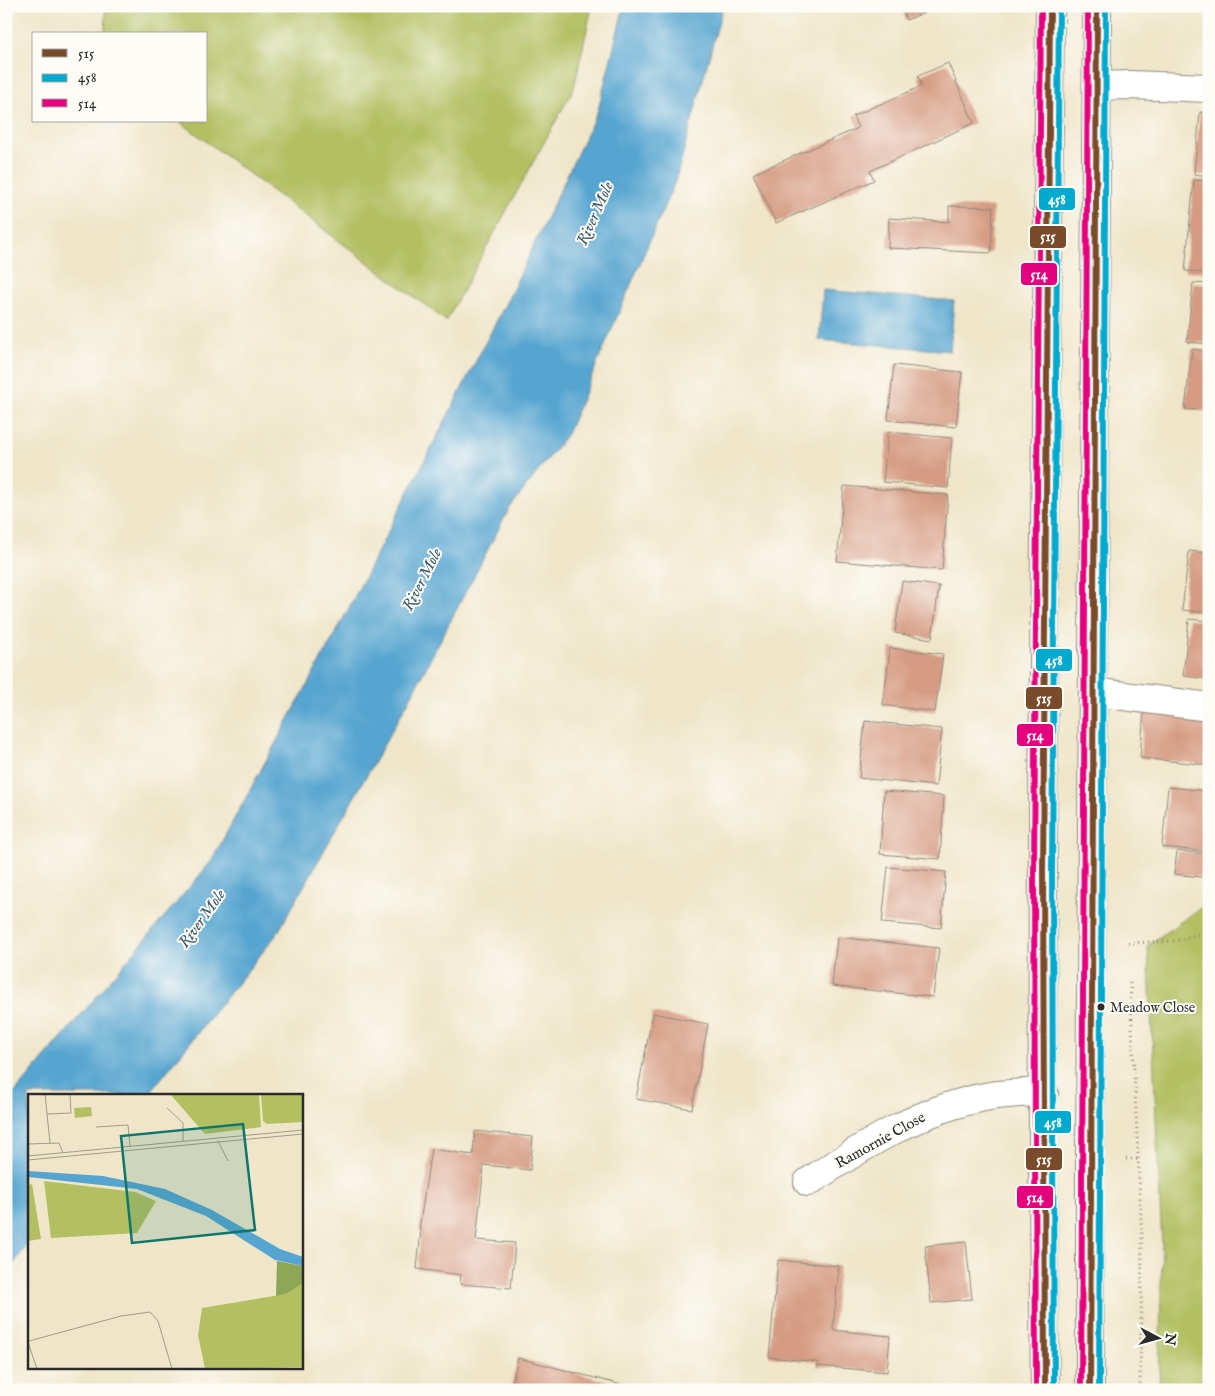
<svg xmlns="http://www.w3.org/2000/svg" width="1215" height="1396" font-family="'IM FELL English',serif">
<rect width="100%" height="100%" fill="#fdfcf7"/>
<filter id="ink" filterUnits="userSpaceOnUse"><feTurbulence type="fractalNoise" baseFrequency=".02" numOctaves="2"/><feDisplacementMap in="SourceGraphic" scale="10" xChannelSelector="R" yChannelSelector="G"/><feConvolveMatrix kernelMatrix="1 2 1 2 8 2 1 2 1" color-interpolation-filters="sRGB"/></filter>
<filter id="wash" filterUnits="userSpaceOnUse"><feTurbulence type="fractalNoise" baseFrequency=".0096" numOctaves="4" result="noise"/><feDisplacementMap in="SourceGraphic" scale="20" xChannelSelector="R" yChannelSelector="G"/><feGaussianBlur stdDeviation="1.12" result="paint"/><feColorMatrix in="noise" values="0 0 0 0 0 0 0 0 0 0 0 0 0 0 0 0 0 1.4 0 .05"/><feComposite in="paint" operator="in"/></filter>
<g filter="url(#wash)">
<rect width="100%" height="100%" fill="#efe6c9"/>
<g fill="#b2c062" stroke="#6e7646">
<polygon points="106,6 592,6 574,88 446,321 179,121 206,121 206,34 105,34"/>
<polygon points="1209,902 1209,1390 1159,1390 1162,1246 1148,945"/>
</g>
<g fill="#56a5d0" stroke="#40687e">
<polygon points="624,6 723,6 676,179 567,434 509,509 407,704 277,934 148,1095 29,1095 29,1243 6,1274 6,1103 210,863 339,627 513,289 598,110"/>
<polygon points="823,290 954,301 950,351 819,340"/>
</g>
<g id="blocks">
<g fill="#d69b83">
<polygon points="901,6 942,6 906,20"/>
<polygon points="948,63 974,123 870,171 874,180 776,223 753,174 858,128 853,116 922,86 918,76"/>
<polygon points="1200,112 1209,113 1209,176 1194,174"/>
<polygon points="1194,180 1209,181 1209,273 1185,271"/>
<polygon points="949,206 993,207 991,253 888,248 889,218 949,222"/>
<polygon points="1193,283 1209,284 1209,344 1187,342"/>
<polygon points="1192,349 1209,351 1209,411 1185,409"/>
<polygon points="894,365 962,372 956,427 888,420"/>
<polygon points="888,432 952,438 948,488 883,482"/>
<polygon points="844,486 948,495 942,570 837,561"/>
<polygon points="1189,551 1209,553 1209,613 1182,610"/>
<polygon points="902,581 939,586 932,639 895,633"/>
<polygon points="1189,619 1209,621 1209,679 1183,676"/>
<polygon points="890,648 943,654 935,712 883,705"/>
<polygon points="1144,711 1209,717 1209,765 1140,758"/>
<polygon points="865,721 942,729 936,786 859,778"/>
<polygon points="1168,787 1209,791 1209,852 1162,847"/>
<polygon points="884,791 944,796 940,859 880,854"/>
<polygon points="1177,851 1209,854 1209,878 1174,874"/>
<polygon points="888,867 946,872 941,928 882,923"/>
<polygon points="837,937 939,948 933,997 832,986"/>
<polygon points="653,1013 708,1024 692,1109 636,1099"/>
<polygon points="475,1131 533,1137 530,1170 484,1165 476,1240 515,1243 511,1288 460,1284 461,1275 417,1269 421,1230 419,1230 431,1149 473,1155"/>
<polygon points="966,1242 972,1299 931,1303 925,1246"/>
<polygon points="778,1260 839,1266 833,1330 890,1336 887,1372 817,1366 817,1362 769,1357"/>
<polygon points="518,1358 626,1386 625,1390 510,1390"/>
</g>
</g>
</g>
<g filter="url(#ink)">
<use href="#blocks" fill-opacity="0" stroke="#8d887a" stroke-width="1"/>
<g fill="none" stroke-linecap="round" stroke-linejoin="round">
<g stroke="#8d887a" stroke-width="30">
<g id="minor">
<polyline points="1097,86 1130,85 1209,88"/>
<polyline points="1093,692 1209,707"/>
<path d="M808 1182C865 1145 921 1108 990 1096 1007 1093 1026 1093 1044 1092"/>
</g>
</g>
<g stroke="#8d887a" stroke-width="30">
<g id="major">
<path d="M1045 1390C1039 929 1046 467 1050 6"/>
<polyline points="1090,1390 1090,1160 1097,6"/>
</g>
</g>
<g stroke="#8d887a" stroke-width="3" stroke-dasharray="1 4" stroke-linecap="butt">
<polyline points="1128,943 1173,941 1209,932"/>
<polyline points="1130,983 1142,1242 1140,1390"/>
<polyline points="1126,1159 1138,1159"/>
</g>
<use href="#minor" stroke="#fff" stroke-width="28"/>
<use href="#major" stroke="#fff" stroke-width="28"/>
<g stroke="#fdfcf7" stroke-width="10">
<g id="bus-1">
<polyline points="1045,1390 1043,871 1050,6"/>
<polyline points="1090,1390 1097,6"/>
</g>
</g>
<g stroke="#fdfcf7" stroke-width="10">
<g id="bus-2">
<polyline points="1054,1390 1052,871 1059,6"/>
<polyline points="1099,1390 1106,6"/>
</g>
</g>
<g stroke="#fdfcf7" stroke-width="10">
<g id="bus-3">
<polyline points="1036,1390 1034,871 1041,6"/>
<polyline points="1081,1390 1088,6"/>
</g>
</g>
<use href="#bus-1" stroke="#7a4b2a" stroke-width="6"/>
<use href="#bus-2" stroke="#00a9ce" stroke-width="6"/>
<use href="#bus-3" stroke="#e5007d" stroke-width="6"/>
</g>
</g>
<circle fill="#2b2b2b" stroke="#fdfcf7" stroke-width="2" cx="1101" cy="1007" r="4.5"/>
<g text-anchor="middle" stroke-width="4" stroke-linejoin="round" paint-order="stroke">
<g font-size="14" fill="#2b2b2b" stroke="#fdfcf7" text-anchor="start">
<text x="1110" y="1012">Meadow Close</text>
</g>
<g font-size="15" fill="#2b2b2b" stroke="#fdfcf7">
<text transform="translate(880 1140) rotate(-29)" y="5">Ramornie Close</text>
</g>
<g font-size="16" font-style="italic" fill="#3c5c6d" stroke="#fdfcf7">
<text transform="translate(594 213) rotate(-66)" y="6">River Mole</text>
<text transform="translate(421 579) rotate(-63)" y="6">River Mole</text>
<text transform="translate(201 918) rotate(-54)" y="6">River Mole</text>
</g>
</g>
<g transform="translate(28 1094)">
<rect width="275" height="275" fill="#efe6c9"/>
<path d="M142 0H231L233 33 177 40ZM233 0H275V28L239 30 235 27ZM63 13 64 22 47 24 46 14ZM16 87 107 98 128 107 109 139 23 144ZM4 90 13 145 0 147V91ZM275 180V273L177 275 170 241 174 214 258 200Z" fill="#b2c062"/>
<path d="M249 167 275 172V189L258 200 248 202Z" fill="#8da658"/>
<path d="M0 77 75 82 137 95 184 116 252 155 275 163V172L247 166 178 122 109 95 0 83Z" fill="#56a5d0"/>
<path fill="none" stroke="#a19b8a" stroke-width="1" d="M17 0 22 49M139 14 155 29V47M19 20 43 19 42 0M68 33 100 31 102 52M190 47 200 67M0 50 31 49 35 59M0 62 275 36M0 66 275 40M1 247 93 222 122 218 130 227 144 275M0 248 9 275"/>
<path fill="#0f766e" fill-opacity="0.15" stroke="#0f766e" stroke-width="2.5" d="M215 30 227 136 104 149 93 42Z"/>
<rect width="275" height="275" fill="none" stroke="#2b2b2b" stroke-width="2.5"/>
</g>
<g stroke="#fdfcf7" stroke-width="2">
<rect x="1038" y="187" width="38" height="24" rx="5" fill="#00a9ce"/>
<rect x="1029" y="225" width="38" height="24" rx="5" fill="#7a4b2a"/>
<rect x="1020" y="262" width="38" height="24" rx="5" fill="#e5007d"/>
<rect x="1035" y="648" width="38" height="24" rx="5" fill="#00a9ce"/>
<rect x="1025" y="686" width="38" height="24" rx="5" fill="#7a4b2a"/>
<rect x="1016" y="723" width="38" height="24" rx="5" fill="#e5007d"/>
<rect x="1034" y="1110" width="38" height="24" rx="5" fill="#00a9ce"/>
<rect x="1025" y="1147" width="38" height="24" rx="5" fill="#7a4b2a"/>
<rect x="1016" y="1185" width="38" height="24" rx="5" fill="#e5007d"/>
</g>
<g font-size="14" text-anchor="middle" font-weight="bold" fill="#fff">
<text x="1057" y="204">458</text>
<text x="1048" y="241">515</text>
<text x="1039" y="279">514</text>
<text x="1054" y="665">458</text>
<text x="1044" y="703">515</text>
<text x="1035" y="740">514</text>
<text x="1053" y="1127">458</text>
<text x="1044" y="1164">515</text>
<text x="1035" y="1202">514</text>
</g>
<rect width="1215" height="1396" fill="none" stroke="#fdfcf7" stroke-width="25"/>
<rect x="32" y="32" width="175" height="90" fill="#fdfcf7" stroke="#a9a8a5"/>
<rect x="42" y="49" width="25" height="8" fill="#7a4b2a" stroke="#a9a8a5"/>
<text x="78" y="58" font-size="15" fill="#2b2b2b">515</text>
<rect x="42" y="74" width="25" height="8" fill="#00a9ce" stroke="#a9a8a5"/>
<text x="78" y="82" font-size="15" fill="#2b2b2b">458</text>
<rect x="42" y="99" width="25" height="8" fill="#e5007d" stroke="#a9a8a5"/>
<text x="78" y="108" font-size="15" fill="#2b2b2b">514</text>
<g transform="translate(1158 1338) rotate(96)" stroke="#fdfcf7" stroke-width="4" paint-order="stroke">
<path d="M0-4L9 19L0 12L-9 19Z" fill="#2b2b2b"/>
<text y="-8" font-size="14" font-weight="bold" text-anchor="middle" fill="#2b2b2b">N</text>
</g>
</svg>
